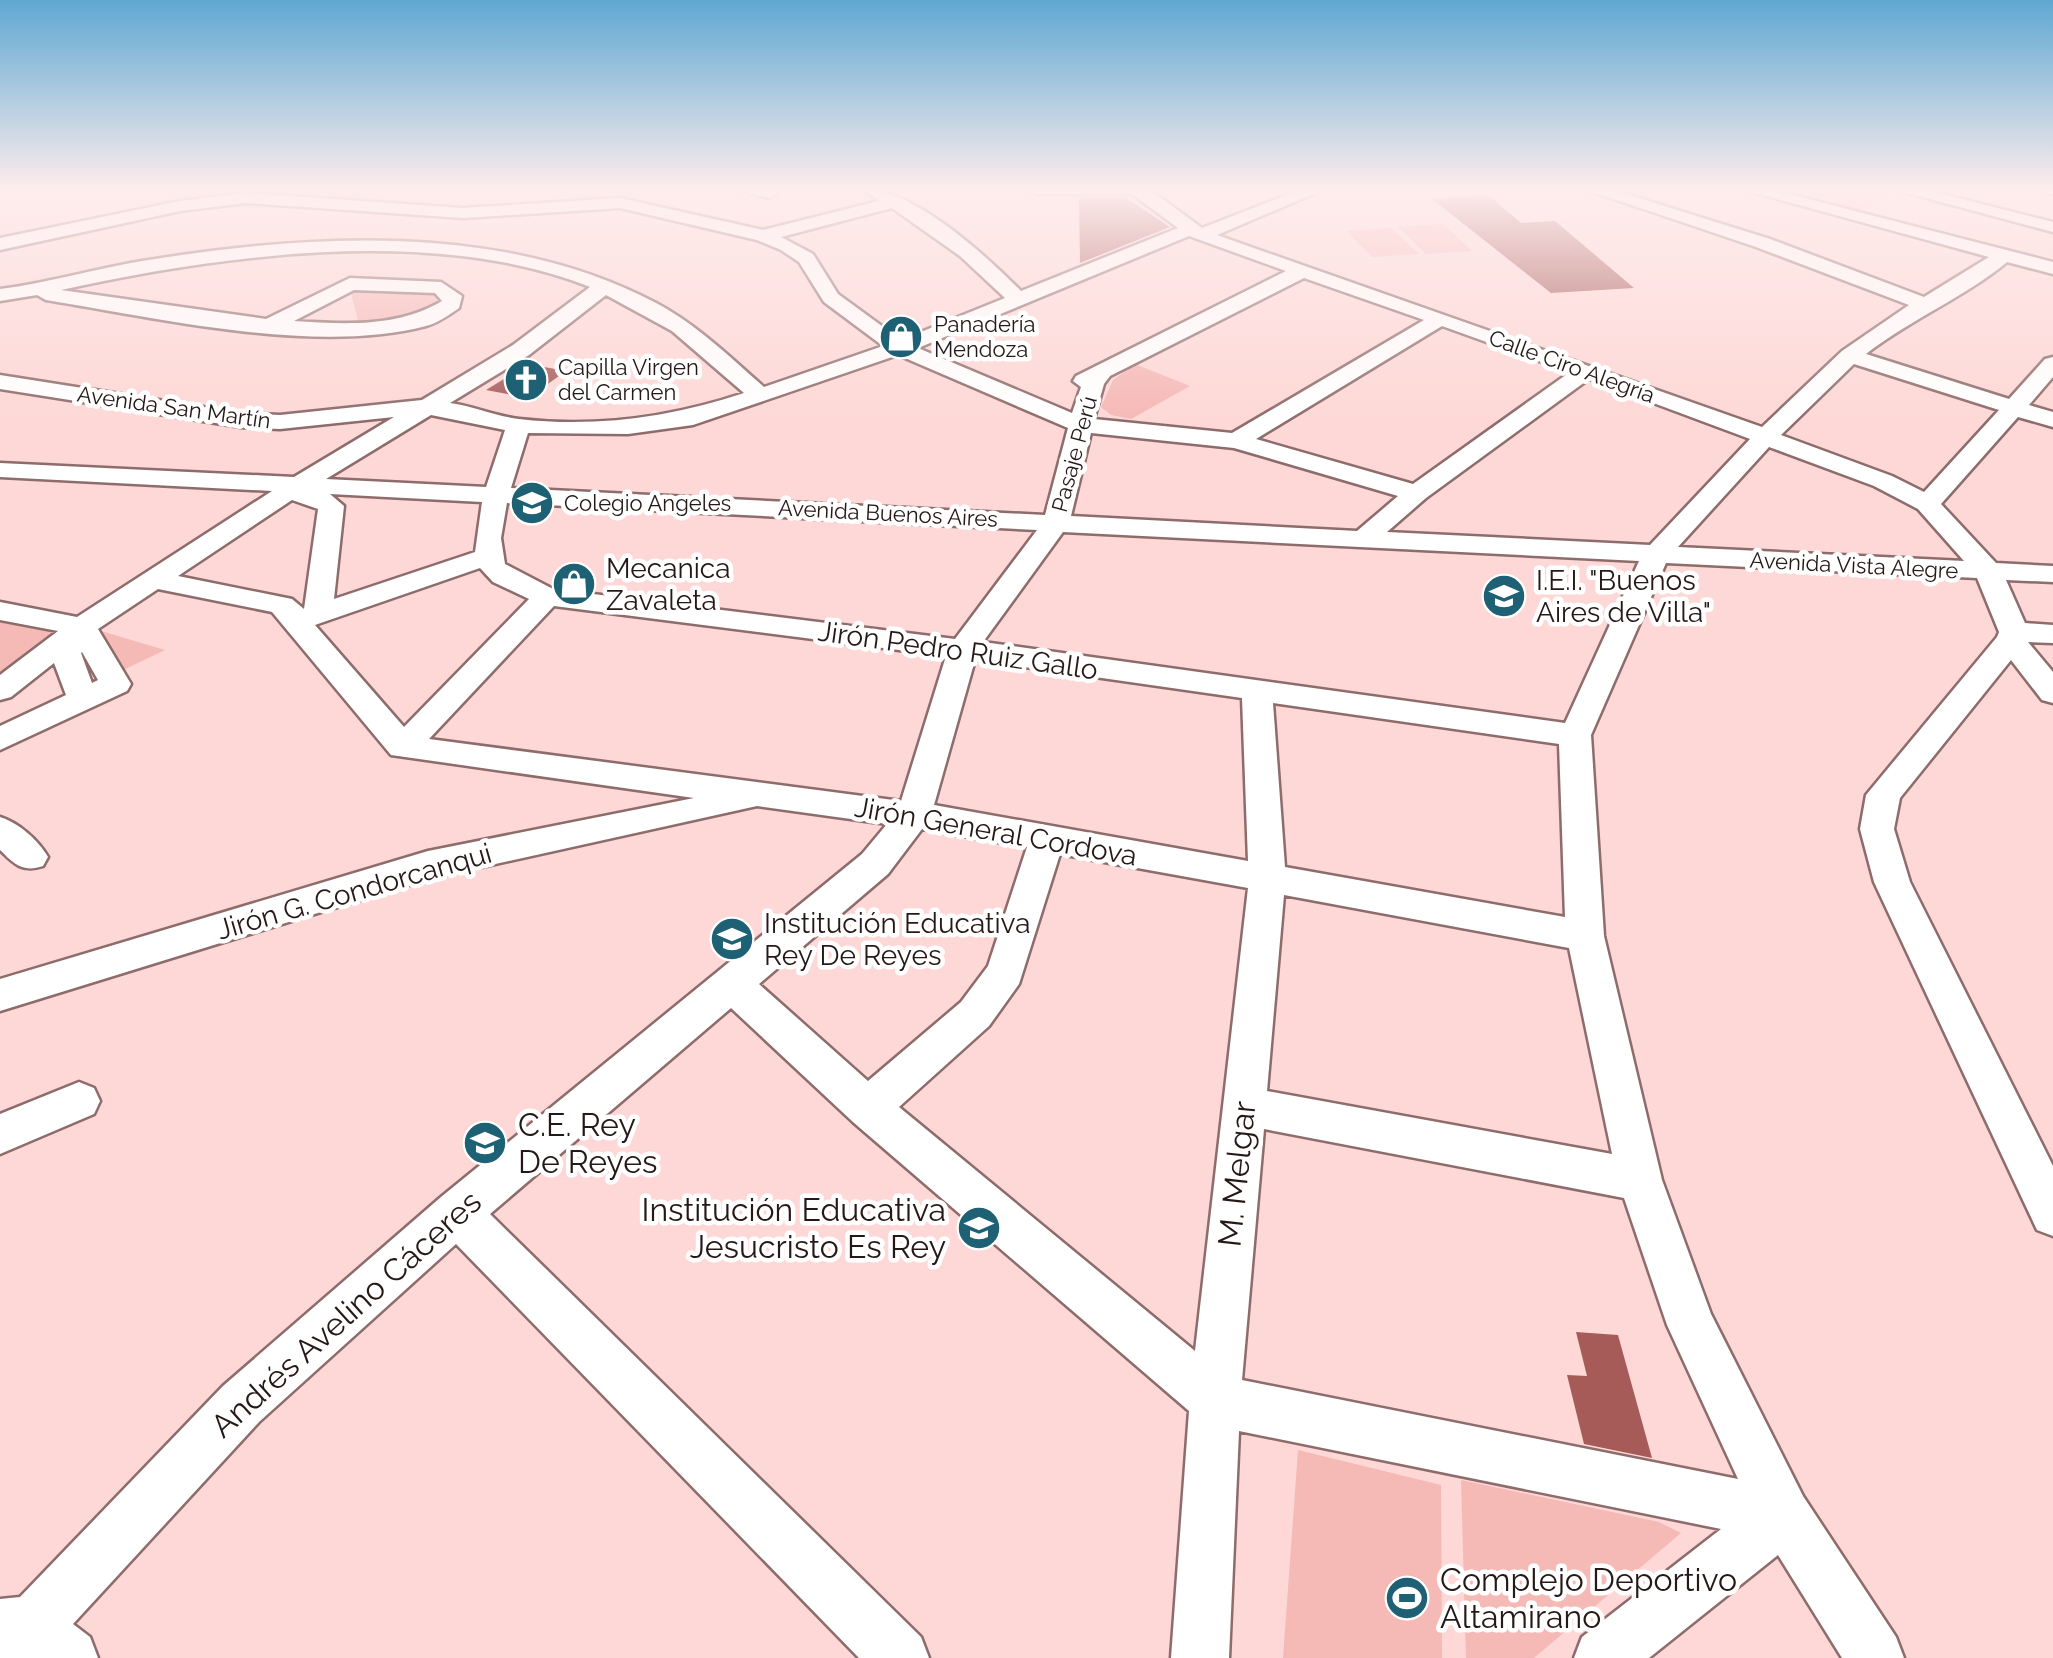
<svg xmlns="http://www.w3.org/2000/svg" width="2053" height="1658" font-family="Raleway,sans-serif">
<rect width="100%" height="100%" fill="#fdd8d6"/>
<g fill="#f5b9b6">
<polygon points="1768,189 1891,189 1851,216"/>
<polygon points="1443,224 1472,251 1426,254 1398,227"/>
<polygon points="1391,228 1419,254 1372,257 1346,231"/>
<polygon points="394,285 433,294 439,304 418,316 365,323 358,321 351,293 366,286"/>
<polygon points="1135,364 1190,386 1131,419 1111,415 1101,407 1113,380"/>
<polygon points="0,620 51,632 51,638 0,675"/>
<polygon points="101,631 165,650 119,672"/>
<polygon points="1298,1450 1441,1485 1442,1658 1283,1658"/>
<polygon points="1461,1480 1659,1522 1681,1533 1534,1658 1466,1658"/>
</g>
<g fill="#a65b59">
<polygon points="1488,195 1521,223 1555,221 1634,288 1551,293 1432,199"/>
<polygon points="1079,198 1126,198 1170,227 1080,263"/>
<polygon points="528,364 566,371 528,398 486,390"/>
<polygon points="1576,1332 1618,1335 1652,1458 1584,1444 1567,1375 1587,1376"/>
</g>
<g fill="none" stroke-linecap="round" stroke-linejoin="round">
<g stroke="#8d6c6b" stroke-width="5">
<g id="minor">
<polygon points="736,189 774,189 778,193 769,198"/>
<path d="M863 189C914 189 985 255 1021 291L1178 228 1132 194H1036L1028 189H1149L1202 228 1302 189H1325L1217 235 1762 427 1842 351 1909 305 1756 247 1584 189H1610L1770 239 1924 297 1989 257 1741 189H1769L2053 262V274L2007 262C1965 297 1911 319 1866 354L2009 399 2045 359 2053 357V377L2029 405 2053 412V427L2018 417 1941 504 1996 563 2053 566V582L2006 580 2025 623 2053 625V643L2028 642 2053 672V703L2042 700 2011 660 1900 798 1894 829 1910 882 2053 1166V1236L2037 1230 1874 882 1860 829 1866 795 1997 637 1999 632 1977 578 1666 563 1591 735 1604 936 1662 1180 1711 1314 1803 1496 1896 1637 1904 1658H1842L1778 1555 1649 1658H1574L1582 1637 1721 1529 1239 1431 1229 1658H1171L1189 1411 853 1122 731 1008 490 1214 921 1637 929 1658H859L456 1244 259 1422 73 1624 90 1637 98 1658H0V1599L20 1597 223 1386 441 1197 862 854 887 824 757 806 428 879 0 1011V979L428 851 694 798 391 755 272 612 158 589 98 629 131 684 127 691 0 750V726L66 695 54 663 11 697 0 700V675L58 631 0 620V602L77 617 272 491 0 477V463L294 477 394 417 280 429 241 427 0 389V375L241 413 280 415 422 400 513 345 590 287C437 225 218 255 61 290L266 319 350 278 441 282 462 296 459 308C449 315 438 323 426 326 316 355 158 318 46 300L37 295 0 301V289C48 283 94 269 142 261 309 234 500 221 656 303 696 324 730 357 764 387L883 346 824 302 799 262 781 250 757 240 620 208 463 218 246 203 180 211 0 250V238L180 201 246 193 463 208 620 198 763 230 879 201ZM892 208 960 256 1005 298 901 340 838 294 813 254 781 237ZM1189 236 1286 271 1076 376 1073 381 1081 387 1072 413 918 348ZM1304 278 1424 320 1232 433 1094 419 1104 384 1110 376ZM354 290 435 293 442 301C397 328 344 324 294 321ZM606 295 672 331 744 393C672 417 595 428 519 419 495 416 473 406 450 403L529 355ZM1442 326 1570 372 1413 484 1256 439ZM898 355 1068 428 1045 515 511 488 528 433 628 434 693 425ZM1854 364 1999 410 1924 492 1892 476 1781 435ZM1589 379 1750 439 1650 545 1387 532 1426 498ZM431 415 505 430 486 487 326 479ZM1091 433 1234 448 1398 496 1357 531 1071 516ZM1769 447 1874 486 1918 509 1964 561 1678 547ZM330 494 482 502 475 552 334 599 344 506ZM292 500 318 509 304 609 292 599 178 576ZM507 503 1037 530 955 639 553 589 505 564 501 538ZM1063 532 1639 561 1565 723 983 642ZM480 568 493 582 529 599 404 727 315 625ZM554 606 946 656 901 801 429 739ZM82 652 98 680 92 683 81 653ZM975 660 1242 698 1248 861 934 805ZM1273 703 1559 744 1565 917 1285 867ZM922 829 1027 847 988 966 961 1002 868 1081 759 984 888 874ZM1060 854 1248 888 1195 1351 899 1107 989 1026 1019 984ZM1284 895 1569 948 1612 1154 1267 1091ZM1264 1129 1624 1198 1667 1325 1738 1479 1242 1380Z"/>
<polygon points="1893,189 1922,189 2053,222 2053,232"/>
<polygon points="2044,189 2053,189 2053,194 2046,193"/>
<path d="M0 817C19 823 38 840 48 857L43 866C23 873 14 864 0 850Z"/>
<polygon points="79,1082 94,1088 100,1101 94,1114 0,1154 0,1114"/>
</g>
</g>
<use href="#minor" fill="#fff" fill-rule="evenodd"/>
</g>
<linearGradient id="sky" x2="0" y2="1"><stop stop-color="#5fa8d2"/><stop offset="0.45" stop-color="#feeded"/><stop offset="1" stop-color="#feeded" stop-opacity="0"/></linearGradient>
<rect width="2053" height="421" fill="url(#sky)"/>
<defs>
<g id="shop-disc" transform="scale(2.25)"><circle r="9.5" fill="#1e6174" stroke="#fff"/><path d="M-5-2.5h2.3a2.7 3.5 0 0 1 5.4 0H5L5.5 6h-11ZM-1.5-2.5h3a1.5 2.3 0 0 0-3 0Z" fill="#fff"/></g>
<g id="church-disc" transform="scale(2.25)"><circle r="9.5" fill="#1e6174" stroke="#fff"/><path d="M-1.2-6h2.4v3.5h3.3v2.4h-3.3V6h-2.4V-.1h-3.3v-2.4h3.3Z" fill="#fff"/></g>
<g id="university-disc" transform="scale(2.25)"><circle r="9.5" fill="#1e6174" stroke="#fff"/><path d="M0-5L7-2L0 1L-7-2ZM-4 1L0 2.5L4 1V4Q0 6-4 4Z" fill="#fff"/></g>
<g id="school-disc" transform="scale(2.25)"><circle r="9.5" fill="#1e6174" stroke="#fff"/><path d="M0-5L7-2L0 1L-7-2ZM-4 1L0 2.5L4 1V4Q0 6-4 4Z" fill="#fff"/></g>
<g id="stadium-disc" transform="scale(2.25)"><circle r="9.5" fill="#1e6174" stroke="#fff"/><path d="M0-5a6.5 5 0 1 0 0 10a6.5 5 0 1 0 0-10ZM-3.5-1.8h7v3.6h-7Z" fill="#fff"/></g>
</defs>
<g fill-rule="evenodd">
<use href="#shop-disc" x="901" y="337"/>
<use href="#church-disc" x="526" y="380"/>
<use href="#university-disc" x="532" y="503"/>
<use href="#shop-disc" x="574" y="584"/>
<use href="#school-disc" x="1504" y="596"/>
<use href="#school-disc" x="732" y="939"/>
<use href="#university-disc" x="485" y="1143"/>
<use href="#school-disc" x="979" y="1228"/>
<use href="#stadium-disc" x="1407" y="1598"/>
</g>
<g text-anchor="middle" stroke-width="9" stroke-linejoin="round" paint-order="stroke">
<g font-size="22" fill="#251817" stroke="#fff" text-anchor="start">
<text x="934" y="332">Panadería<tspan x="934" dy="25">Mendoza</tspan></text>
<text x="558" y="375">Capilla Virgen<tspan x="558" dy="25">del Carmen</tspan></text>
<text x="564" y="511">Colegio Angeles</text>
</g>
<g font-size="22" fill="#251817" stroke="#fff">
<text transform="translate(1572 366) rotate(20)" y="8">Calle Ciro Alegría</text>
<text transform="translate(174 407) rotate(8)" y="8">Avenida San Martín</text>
<text transform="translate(1074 454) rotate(-75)" y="8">Pasaje Perú</text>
<text transform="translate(888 513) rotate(3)" y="8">Avenida Buenos Aires</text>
<text transform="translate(1854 565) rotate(3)" y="8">Avenida Vista Alegre</text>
</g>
<g font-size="28" fill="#251817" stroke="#fff" text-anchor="start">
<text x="606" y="578">Mecanica<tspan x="606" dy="32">Zavaleta</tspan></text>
<text x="1536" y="590">I.E.I. "Buenos<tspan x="1536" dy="32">Aires de Villa"</tspan></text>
<text x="764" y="933">Institución Educativa<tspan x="764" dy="32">Rey De Reyes</tspan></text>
</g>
<g font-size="28" fill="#251817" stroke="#fff">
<text transform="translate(958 650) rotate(8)" y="10">Jirón Pedro Ruiz Gallo</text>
<text transform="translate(996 831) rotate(10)" y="10">Jirón General Cordova</text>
<text transform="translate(354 891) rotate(-16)" y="10">Jirón G. Condorcanqui</text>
</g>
<g font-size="32" fill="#251817" stroke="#fff" text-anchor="start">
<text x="518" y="1136">C.E. Rey<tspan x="518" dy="37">De Reyes</tspan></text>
<text x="946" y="1221" text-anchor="end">Institución Educativa<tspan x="946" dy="37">Jesucristo Es Rey</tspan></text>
<text x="1440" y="1591">Complejo Deportivo<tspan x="1440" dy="37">Altamirano</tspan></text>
</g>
<g font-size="32" fill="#251817" stroke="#fff">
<text transform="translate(1237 1174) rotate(-84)" y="11">M. Melgar</text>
<text transform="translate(346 1314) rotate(-42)" y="11">Andrés Avelino Cáceres</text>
</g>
</g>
</svg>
